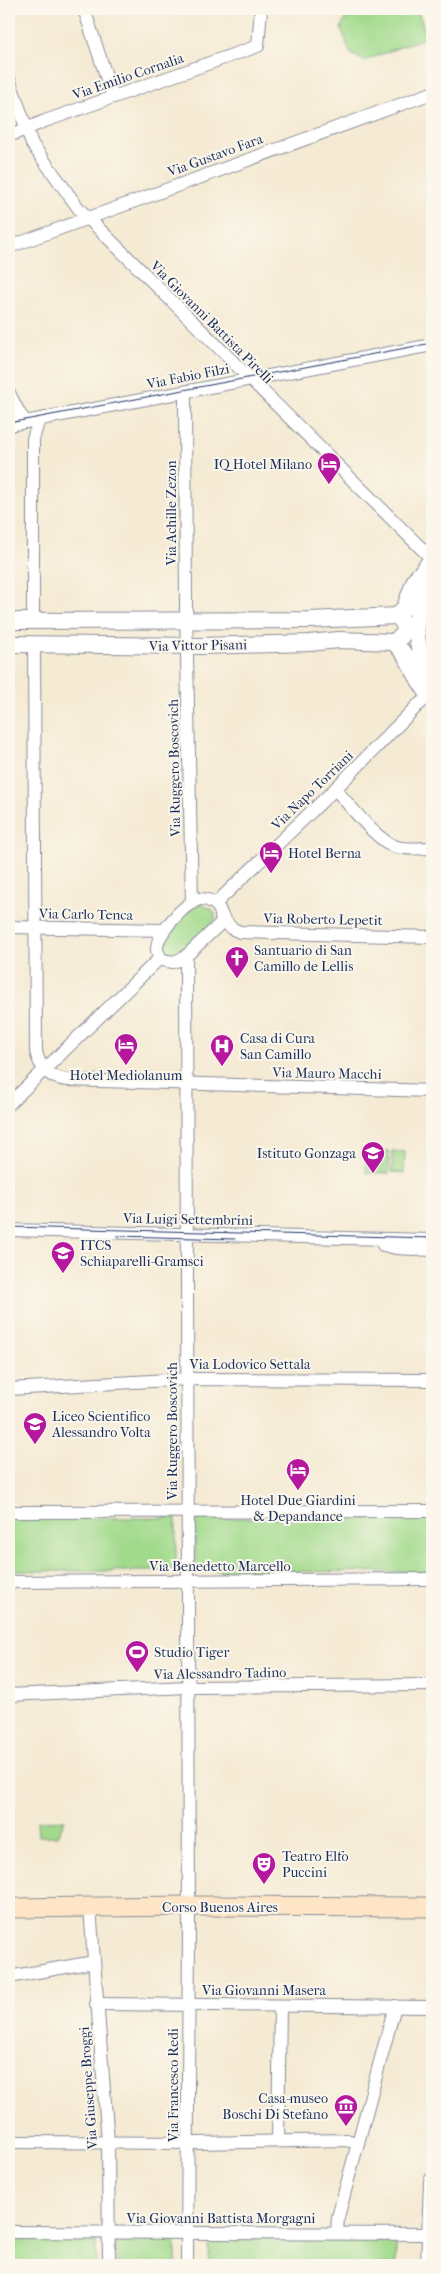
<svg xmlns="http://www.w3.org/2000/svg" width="441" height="2274" font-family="'IM FELL French Canon',serif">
<rect width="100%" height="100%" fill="#fbf7ec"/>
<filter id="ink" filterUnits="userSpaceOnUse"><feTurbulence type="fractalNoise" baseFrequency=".02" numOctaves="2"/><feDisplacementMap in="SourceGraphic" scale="10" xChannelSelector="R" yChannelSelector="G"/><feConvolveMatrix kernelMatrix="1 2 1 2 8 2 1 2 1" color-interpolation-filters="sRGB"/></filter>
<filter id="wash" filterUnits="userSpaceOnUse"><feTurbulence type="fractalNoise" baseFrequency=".0096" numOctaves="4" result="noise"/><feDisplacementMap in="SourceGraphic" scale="20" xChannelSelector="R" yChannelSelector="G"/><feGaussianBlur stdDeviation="1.12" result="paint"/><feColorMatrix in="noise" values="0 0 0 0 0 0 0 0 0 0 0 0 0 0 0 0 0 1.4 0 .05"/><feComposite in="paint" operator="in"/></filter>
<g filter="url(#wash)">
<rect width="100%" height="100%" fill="#f5ead3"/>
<g fill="#a2da8c" stroke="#5e8475">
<polygon points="374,9 417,9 427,35 426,37 364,61 351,54 341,28 345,19"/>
<polygon points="200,904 212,909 215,914 215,920 183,952 172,956 163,950 163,937 191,909"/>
<polygon points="366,1150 389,1151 389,1173 366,1173"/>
<polygon points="392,1151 405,1152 404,1173 392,1172"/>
<rect x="9" y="1518" width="167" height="53"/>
<polygon points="195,1518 432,1519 432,1572 195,1571"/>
<polygon points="65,1820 57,1836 38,1836 37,1821"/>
<rect x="209" y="2238" width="187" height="27"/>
<rect x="9" y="2239" width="87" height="26"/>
<rect x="116" y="2239" width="60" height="26"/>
</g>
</g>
<g filter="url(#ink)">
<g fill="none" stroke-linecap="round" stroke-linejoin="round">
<g stroke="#888c98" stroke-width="14">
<g id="minor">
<polyline points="84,9 113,97"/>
<polyline points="9,79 32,144 79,209 432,559"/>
<polyline points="9,136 45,121 258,46 261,9"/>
<polyline points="9,247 432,93"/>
<polyline points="9,393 19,413 26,422"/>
<polyline points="185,393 186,606 192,903"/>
<polyline points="9,425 432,345"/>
<polyline points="33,621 33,439 39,420"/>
<path d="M34 644 36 1051C39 1068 51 1079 68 1080L432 1091"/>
<path d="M335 789C350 805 377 842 397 847 408 850 421 848 432 848"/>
<path d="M199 899C213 898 224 909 221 923L184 958 173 962 162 960 157 951C155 935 184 904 199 899Z"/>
<polyline points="215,904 335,789 418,705 430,696"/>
<polyline points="221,915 231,928 240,932 432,937"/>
<polyline points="9,927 164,930"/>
<polyline points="186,956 189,1926 187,2265"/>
<polyline points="9,1104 160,958"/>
<polyline points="9,1230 432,1240"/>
<polyline points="383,1245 396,1248 432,1250"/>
<polyline points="9,1389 187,1379 432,1380"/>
<polyline points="9,1512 432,1511"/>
<polyline points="9,1582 432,1579"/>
<polyline points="9,1695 188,1687 432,1685"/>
<polyline points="90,1908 108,2142 109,2265"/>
<polyline points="9,1977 94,1962"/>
<polyline points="96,2004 432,2007"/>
<polyline points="278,2141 280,2006"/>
<polyline points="9,2142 198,2143 346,2140 358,2143"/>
<polyline points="9,2232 432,2234"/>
<polyline points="337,2233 338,2217 395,2006"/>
</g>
</g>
<g stroke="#888c98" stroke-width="18">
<g id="tertiary">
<path d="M432 578C409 610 414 649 432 681"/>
<polyline points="9,621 310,620 397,616 405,607 415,580 432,559"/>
<polyline points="393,642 401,637 405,631 403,622 397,616"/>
<path d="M9 644 202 646 309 643 339 640 393 642C410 655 416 682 432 698"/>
<polyline points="429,2265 432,2181"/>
</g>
</g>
<g stroke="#888c98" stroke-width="21">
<polyline id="secondary" points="9,1908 189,1906 432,1907"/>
</g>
<use href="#minor" stroke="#fff" stroke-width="12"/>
<use href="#tertiary" stroke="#fff" stroke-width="16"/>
<use href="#secondary" stroke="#fde5c5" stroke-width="19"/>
<g stroke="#1b2f5e" stroke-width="1">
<polyline points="9,423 432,343"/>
<polyline points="9,1227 432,1238"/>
<polyline points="117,1236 235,1239"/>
</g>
</g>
</g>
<defs>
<g id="hotel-pin" transform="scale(1.25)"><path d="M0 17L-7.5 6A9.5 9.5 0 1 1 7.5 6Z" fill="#b5179e" stroke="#fbf7ec"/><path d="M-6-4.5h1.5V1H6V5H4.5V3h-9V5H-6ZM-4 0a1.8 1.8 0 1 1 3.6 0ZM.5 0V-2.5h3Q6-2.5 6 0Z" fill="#fff"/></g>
<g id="church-pin" transform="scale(1.25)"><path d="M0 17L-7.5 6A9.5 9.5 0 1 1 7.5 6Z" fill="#b5179e" stroke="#fbf7ec"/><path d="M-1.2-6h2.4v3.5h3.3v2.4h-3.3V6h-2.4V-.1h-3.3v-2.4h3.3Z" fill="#fff"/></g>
<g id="hospital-pin" transform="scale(1.25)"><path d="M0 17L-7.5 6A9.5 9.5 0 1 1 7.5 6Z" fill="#b5179e" stroke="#fbf7ec"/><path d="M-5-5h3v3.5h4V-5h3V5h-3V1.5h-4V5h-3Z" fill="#fff"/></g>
<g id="school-pin" transform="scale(1.25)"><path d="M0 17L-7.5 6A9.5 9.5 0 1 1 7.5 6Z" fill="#b5179e" stroke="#fbf7ec"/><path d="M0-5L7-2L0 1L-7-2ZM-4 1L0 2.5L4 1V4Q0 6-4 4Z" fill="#fff"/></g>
<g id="stadium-pin" transform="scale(1.25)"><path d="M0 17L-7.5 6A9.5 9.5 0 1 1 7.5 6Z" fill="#b5179e" stroke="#fbf7ec"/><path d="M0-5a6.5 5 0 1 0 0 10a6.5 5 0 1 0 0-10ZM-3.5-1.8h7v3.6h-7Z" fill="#fff"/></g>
<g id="theatre-pin" transform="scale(1.25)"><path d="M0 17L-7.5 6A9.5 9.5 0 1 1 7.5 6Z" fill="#b5179e" stroke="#fbf7ec"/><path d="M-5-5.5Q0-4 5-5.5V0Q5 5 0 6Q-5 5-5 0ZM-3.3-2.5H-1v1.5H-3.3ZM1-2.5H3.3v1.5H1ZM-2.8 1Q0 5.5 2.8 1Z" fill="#fff"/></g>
<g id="museum-pin" transform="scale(1.25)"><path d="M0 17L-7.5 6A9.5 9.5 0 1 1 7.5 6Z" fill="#b5179e" stroke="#fbf7ec"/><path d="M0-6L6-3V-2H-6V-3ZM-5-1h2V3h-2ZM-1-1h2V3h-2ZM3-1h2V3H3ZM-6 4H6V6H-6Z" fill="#fff"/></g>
</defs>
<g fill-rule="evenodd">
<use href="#hotel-pin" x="329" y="464"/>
<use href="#hotel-pin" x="271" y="853"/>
<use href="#church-pin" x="237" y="958"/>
<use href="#hotel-pin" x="126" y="1045"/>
<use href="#hospital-pin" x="222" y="1046"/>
<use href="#school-pin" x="373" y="1153"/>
<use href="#school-pin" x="63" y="1253"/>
<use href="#school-pin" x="35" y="1424"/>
<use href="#hotel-pin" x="298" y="1470"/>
<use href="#stadium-pin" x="137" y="1652"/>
<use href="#theatre-pin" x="264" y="1864"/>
<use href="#museum-pin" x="346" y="2106"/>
</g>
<g text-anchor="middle" stroke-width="4" stroke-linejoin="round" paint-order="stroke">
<g font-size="14" fill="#1b2f5e" stroke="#fbf7ec">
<text transform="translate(128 76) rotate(-19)" y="5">Via Emilio Cornalia</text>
<text transform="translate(215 155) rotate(-20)" y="5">Via Gustavo Fara</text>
<text transform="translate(212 322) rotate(45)" y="5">Via Giovanni Battista Pirelli</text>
<text transform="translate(188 376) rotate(-11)" y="5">Via Fabio Filzi</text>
<text transform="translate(171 513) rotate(-90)" y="5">Via Achille Zezon</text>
<text transform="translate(198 645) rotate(-1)" y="5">Via Vittor Pisani</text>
<text transform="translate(174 768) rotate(-91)" y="5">Via Ruggero Boscovich</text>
<text transform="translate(312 790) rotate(-44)" y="5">Via Napo Torriani</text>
<text transform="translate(86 914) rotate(1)" y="5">Via Carlo Tenca</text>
<text transform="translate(323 919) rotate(1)" y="5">Via Roberto Lepetit</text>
<text transform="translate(327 1073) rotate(1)" y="5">Via Mauro Macchi</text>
<text transform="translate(188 1219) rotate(1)" y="5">Via Luigi Settembrini</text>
<text x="250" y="1369">Via Lodovico Settala</text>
<text transform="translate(172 1431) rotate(-90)" y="5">Via Ruggero Boscovich</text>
<text x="220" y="1571">Via Benedetto Marcello</text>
<text transform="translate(220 1673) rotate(-1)" y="5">Via Alessandro Tadino</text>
<text x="220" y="1912">Corso Buenos Aires</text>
<text x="264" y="1995">Via Giovanni Masera</text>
<text transform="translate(173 2085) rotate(-90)" y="5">Via Francesco Redi</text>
<text transform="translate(88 2088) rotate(-94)" y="5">Via Giuseppe Broggi</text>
<text x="221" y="2223">Via Giovanni Battista Morgagni</text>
</g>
<g font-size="14" fill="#1b2f5e" stroke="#fbf7ec" text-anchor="start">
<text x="312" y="469" text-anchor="end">IQ Hotel Milano</text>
<text x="288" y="858">Hotel Berna</text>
<text x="254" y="955">Santuario di San<tspan x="254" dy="16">Camillo de Lellis</tspan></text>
<text x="240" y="1043">Casa di Cura<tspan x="240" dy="16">San Camillo</tspan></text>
<text x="126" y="1080" text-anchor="middle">Hotel Mediolanum</text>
<text x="356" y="1158" text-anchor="end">Istituto Gonzaga</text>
<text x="80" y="1250">ITCS<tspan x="80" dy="16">Schiaparelli-Gramsci</tspan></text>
<text x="52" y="1421">Liceo Scientifico<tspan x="52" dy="16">Alessandro Volta</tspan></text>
<text x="298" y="1505" text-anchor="middle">Hotel Due Giardini<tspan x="298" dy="16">&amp; Depandance</tspan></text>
<text x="154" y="1657">Studio Tiger</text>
<text x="282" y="1861">Teatro Elfo<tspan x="282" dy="16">Puccini</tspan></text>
<text x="328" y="2103" text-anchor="end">Casa-museo<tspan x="328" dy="16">Boschi Di Stefano</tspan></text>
</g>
</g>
<rect width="441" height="2274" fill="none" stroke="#fbf7ec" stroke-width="30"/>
</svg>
